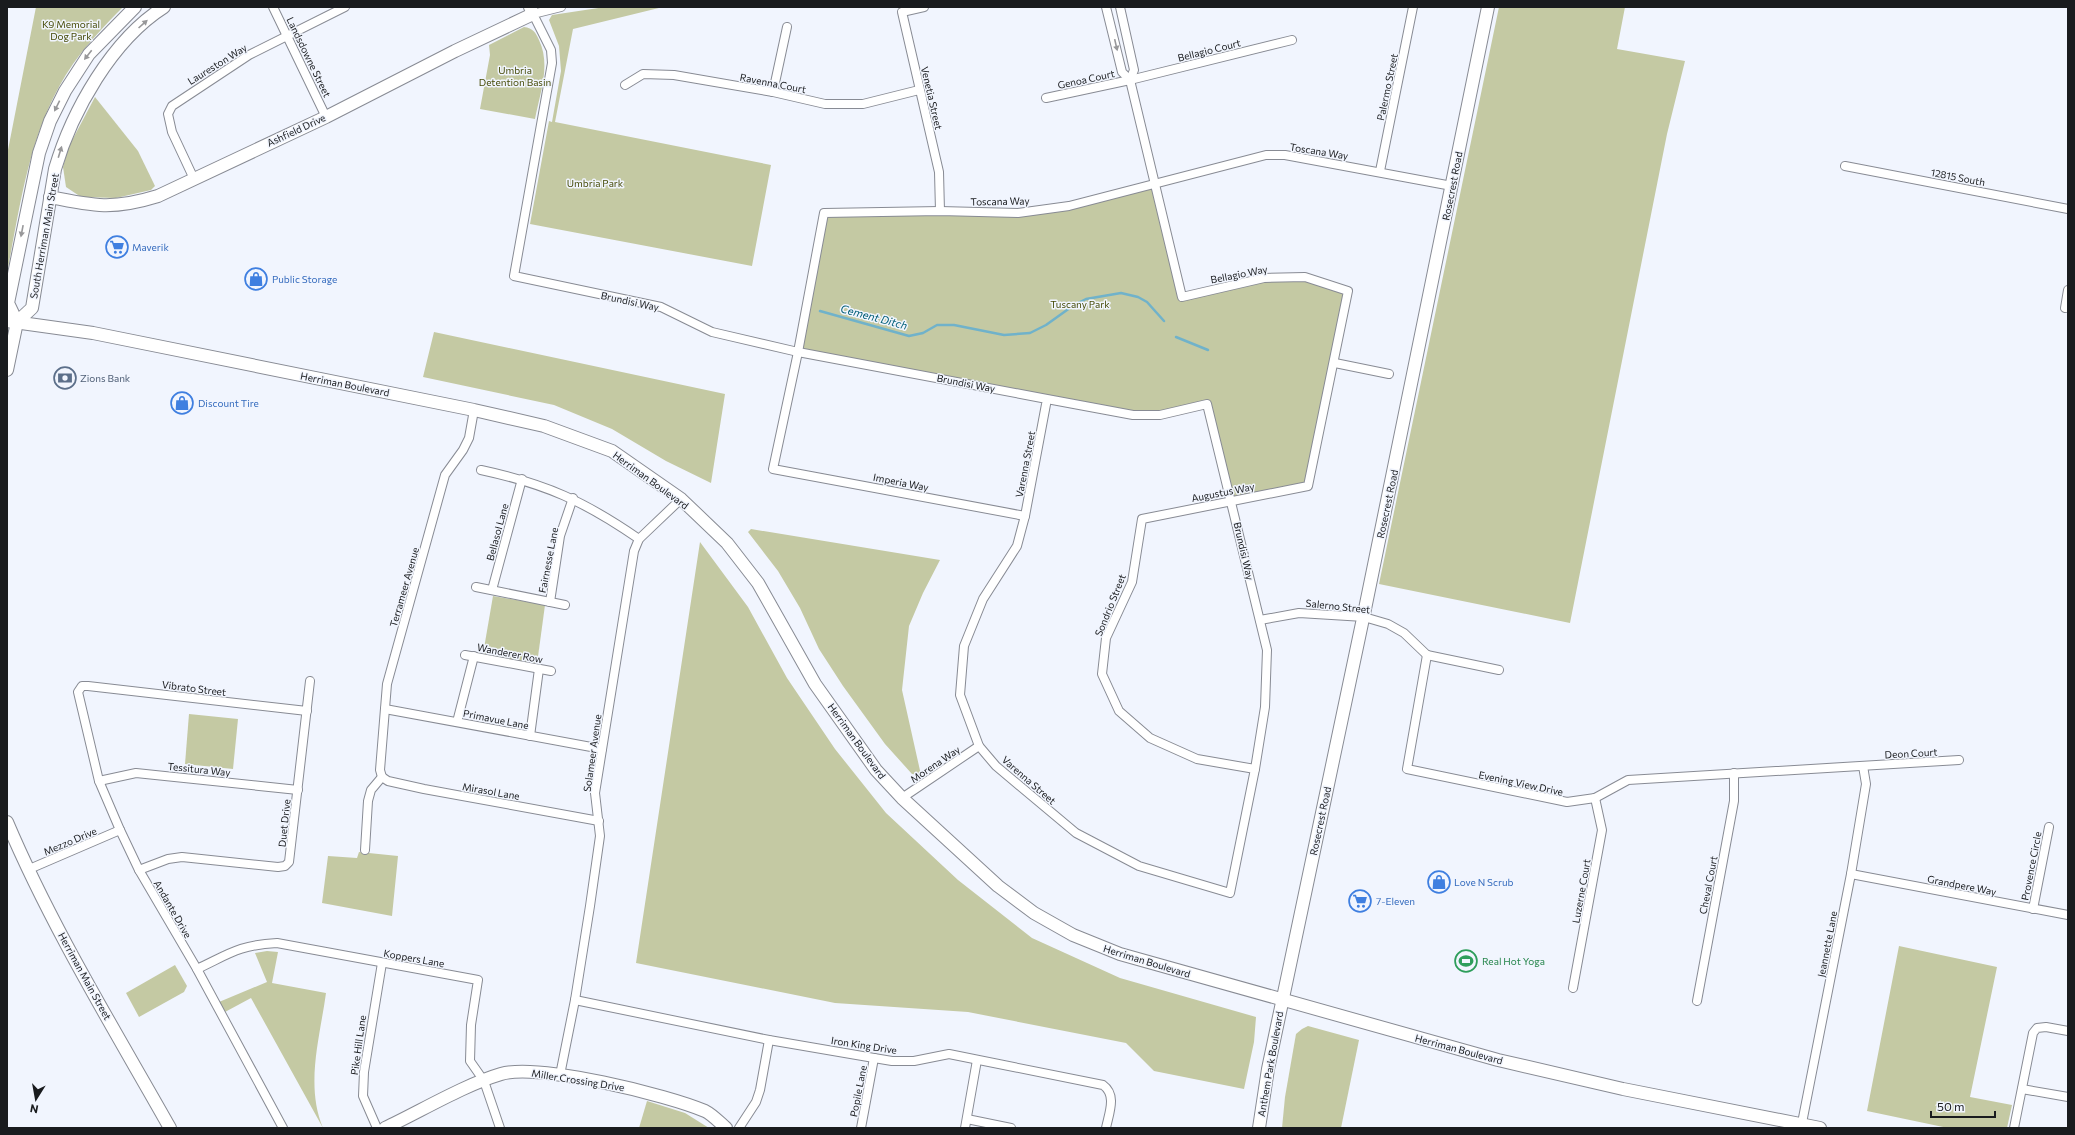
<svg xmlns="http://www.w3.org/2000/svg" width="2075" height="1135" font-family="Commissioner,sans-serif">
<rect width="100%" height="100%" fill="#f1f5fe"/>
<g fill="#c4c9a3">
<path d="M36 7H123C105 25 88 43 73 64 30 126 21 201 7 273V155Z"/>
<polygon points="605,7 663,7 573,29 555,122 771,165 752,266 530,224 549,121 552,122 561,71 559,46 549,20 552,15"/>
<polygon points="1499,7 1625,7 1617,49 1685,61 1667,134 1570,623 1379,584"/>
<path d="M524 27C533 28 536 33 539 40 551 65 540 93 535 119L480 109 490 55 489 45Z"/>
<polygon points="95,97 138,151 155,186 151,190 116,198 81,197 66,187 63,167 68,148"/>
<polygon points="1155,184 1182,297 1264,278 1305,277 1348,291 1308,486 1232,500 1207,404 1133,415 798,352 824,213 1018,213"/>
<polygon points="434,332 725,394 711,483 666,461 612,429 554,405 423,377"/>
<polygon points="751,529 940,560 923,593 909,626 902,690 921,775 912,774 885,744 843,686 819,649 800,608 778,571 748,532"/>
<polygon points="700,542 748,607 787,678 835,749 886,813 958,880 1032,938 1120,978 1256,1017 1254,1042 1244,1089 1154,1071 1126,1043 968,1012 835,1003 636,963"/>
<polygon points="493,596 545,605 537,664 483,654"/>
<polygon points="189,714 238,719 233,769 185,764"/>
<polygon points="359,852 398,856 392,916 322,903 328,856 357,858"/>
<polygon points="1899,946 1997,967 1970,1097 2012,1105 2007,1128 1948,1128 1867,1111"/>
<path d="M267 951 278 952 272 983 326 993C320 1037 305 1085 323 1128L251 998 225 1012 219 1002 267 982 255 953Z"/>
<polygon points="175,965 187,986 184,992 139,1017 126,993"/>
<polygon points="1308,1026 1359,1040 1341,1128 1282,1128 1285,1097 1296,1034 1302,1029"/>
<polygon points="647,1101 685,1113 709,1128 639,1128"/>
</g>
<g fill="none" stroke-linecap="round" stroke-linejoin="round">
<g stroke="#70b2ca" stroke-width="2.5">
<polyline points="820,311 909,336 923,333 937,325 954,325 1004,335 1030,333 1046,325 1074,305 1086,299 1121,293 1138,297 1147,302 1164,321"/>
<polyline points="1176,337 1208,350"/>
</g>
<g stroke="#888b94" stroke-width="10">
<g id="street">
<polyline points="273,7 326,117"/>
<polyline points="561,7 533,14 551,50 552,63 514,276 661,307 712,332 798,352 1047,399 1133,415 1160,415 1207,404 1267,650 1265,707 1255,769 1230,893 1139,866 1076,833 996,766 979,746 960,695 964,646 983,599 1017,546 1025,516 1047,399"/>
<polyline points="924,7 902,12 939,172 940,211"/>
<polyline points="1106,7 1122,72 1130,80"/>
<polyline points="1120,7 1134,70 1130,80 1182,297 1264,278 1305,277 1348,291 1308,486 1142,519 1132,582 1106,638 1102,674 1119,711 1150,738 1197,759 1255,769"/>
<polyline points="625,85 643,74 674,75 773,92 825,104 863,104 919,90"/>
<polyline points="773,92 787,27"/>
<polyline points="1046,98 1130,80 1292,40"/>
<polyline points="1845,166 2068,209"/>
<polyline points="1380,171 1413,7"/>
<polyline points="194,179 172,132 168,114 172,106 249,55 345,7"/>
<polyline points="2065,308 2068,290"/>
<polyline points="1335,363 1389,374"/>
<path d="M481 470C546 484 584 501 639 539"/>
<polyline points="1025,516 773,469 798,352 824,213 940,211 1018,213 1069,206 1266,155 1285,155 1452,186"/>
<polyline points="476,587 565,605"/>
<polyline points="492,590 522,479"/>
<polyline points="550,602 560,536 573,498"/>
<polyline points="1260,620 1299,613 1364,617 1388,624 1404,633 1427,655"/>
<polyline points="465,655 551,671"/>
<polyline points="1427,655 1407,769 1567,802 1595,798 1628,780 1959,760"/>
<polyline points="1427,655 1499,670"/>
<polyline points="385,709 602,749"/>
<polyline points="457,722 474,656"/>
<polyline points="530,736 539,669"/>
<polyline points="382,777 380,770 387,684 445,475 463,450 469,438 474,410"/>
<polyline points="382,777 388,781 424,789 599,821"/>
<polyline points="99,781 136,773 298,790"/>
<polyline points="902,798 979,746"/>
<polyline points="365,850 368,801 371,790 382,777"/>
<polyline points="27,870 120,830"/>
<polyline points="139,870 168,859 182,857 278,867 285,866 289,862 310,681"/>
<polyline points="1851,874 2068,915"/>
<polyline points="2033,909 2049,827"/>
<path d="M197 969C229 954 239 945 277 943L478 980 471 1025 470 1061 484 1081 500 1128"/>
<polyline points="1573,988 1602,830 1595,798"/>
<path d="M575 1000 769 1040 874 1058 892 1061H914L949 1054 1103 1085C1117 1095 1109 1113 1106 1128"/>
<polyline points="1697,1001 1734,801 1734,773"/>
<polyline points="560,1075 575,1000 590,906 600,836 595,793 634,551 639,539 681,499"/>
<polyline points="2022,1089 2068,1097"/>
<polyline points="967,1119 1011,1128"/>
<polyline points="283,1128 197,969 139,870 120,830 99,781 78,692 82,686 88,686 307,711"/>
<polyline points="377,1128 363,1096 364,1072 382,963"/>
<polyline points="739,1128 756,1102 760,1090 769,1040"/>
<polyline points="861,1128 874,1058"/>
<polyline points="965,1128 977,1060"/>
<polyline points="1801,1128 1851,874 1866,784 1863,766"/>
<polyline points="2014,1128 2033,1033 2037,1028 2046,1027 2068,1031"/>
</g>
</g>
<g stroke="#888b94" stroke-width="14">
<g id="secondary">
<path d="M50 197C94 206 113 210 158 196L326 117 455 51 533 14 530 7"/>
<polyline points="7,321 93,333 474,410 544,426 612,451 681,499 727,543 758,583 815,684 876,770 902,798 998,886 1034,913 1073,935 1120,954 1498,1060 1623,1089 1820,1128"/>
<path d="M17 322 32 308 55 169C72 111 112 40 164 7"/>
<polyline points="17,322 8,303 39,153 50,121 65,91 89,54 135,7"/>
<polyline points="7,370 17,322"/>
<path d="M7 822C52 928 113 1027 170 1128"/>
<path d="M385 1128C421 1111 464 1085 501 1074 538 1063 668 1095 705 1111 713 1115 720 1123 726 1128"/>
<polyline points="1259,1128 1268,1069 1365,609 1488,7"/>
</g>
</g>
<use href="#street" stroke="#fff" stroke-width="8"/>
<use href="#secondary" stroke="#fff" stroke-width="12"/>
</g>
<defs><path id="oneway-solid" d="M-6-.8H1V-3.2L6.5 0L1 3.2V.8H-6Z"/></defs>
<g fill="#98989a">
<use href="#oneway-solid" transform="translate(143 24) rotate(-42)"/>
<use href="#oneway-solid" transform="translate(1116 45) rotate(77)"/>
<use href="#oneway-solid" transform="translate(88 55) rotate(128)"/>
<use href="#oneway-solid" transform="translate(57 106) rotate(116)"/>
<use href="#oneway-solid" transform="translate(60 152) rotate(-73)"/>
<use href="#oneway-solid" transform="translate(22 231) rotate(101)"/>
</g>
<defs>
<g id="supermarket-ring" transform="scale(1.15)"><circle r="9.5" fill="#f1f5fe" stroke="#3f7fe0" stroke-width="1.5"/><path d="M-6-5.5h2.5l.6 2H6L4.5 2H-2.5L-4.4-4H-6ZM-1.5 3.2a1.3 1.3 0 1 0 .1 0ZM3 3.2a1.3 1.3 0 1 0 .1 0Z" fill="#3f7fe0"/></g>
<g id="shop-ring" transform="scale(1.15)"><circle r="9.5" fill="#f1f5fe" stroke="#3f7fe0" stroke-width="1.5"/><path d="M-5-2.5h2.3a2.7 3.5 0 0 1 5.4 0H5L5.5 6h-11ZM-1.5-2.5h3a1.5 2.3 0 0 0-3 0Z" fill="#3f7fe0"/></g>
<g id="bank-ring" transform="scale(1.15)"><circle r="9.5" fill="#f1f5fe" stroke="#5c6f8a" stroke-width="1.5"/><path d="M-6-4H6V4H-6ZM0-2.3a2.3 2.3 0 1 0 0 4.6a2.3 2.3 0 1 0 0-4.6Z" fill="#5c6f8a"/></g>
<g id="stadium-ring" transform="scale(1.15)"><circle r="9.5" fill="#f1f5fe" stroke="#2e9e5b" stroke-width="1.5"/><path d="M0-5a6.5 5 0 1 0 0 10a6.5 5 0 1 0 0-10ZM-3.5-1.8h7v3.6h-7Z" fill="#2e9e5b"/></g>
</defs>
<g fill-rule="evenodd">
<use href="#supermarket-ring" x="117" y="247"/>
<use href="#shop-ring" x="256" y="279"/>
<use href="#bank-ring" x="65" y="378"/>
<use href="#shop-ring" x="182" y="403"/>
<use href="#shop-ring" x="1439" y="882"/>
<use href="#supermarket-ring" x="1360" y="901"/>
<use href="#stadium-ring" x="1466" y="961"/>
</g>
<g text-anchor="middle" stroke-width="3" stroke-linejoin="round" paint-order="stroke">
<g font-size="10" fill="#474c09" stroke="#f1f5fe">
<text x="71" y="28">K9 Memorial<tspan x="71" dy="12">Dog Park</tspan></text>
<text x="515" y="74">Umbria<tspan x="515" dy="12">Detention Basin</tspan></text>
<text x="595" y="187">Umbria Park</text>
<text x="1080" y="308">Tuscany Park</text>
</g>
<g font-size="10" fill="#191b1e" stroke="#f1f5fe">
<text transform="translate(1209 50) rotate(-14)" y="4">Bellagio Court</text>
<text transform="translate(309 57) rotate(64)" y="4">Landsdowne Street</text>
<text transform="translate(217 64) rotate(-32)" y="4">Laureston Way</text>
<text transform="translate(1086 79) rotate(-12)" y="4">Genoa Court</text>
<text transform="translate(773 83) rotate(11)" y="4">Ravenna Court</text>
<text transform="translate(1387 87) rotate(-78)" y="4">Palermo Street</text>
<text transform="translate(932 98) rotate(77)" y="4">Venetia Street</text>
<text transform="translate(296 130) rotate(-25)" y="4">Ashfield Drive</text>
<text transform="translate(1319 151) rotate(9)" y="4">Toscana Way</text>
<text transform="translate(1958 177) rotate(11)" y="4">12815 South</text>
<text transform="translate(1452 186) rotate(-79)" y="4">Rosecrest Road</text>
<text transform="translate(1000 201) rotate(-1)" y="4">Toscana Way</text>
<text transform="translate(44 236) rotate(-80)" y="4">South Herriman Main Street</text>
<text transform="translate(1239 274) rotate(-11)" y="4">Bellagio Way</text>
<text transform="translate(630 301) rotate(12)" y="4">Brundisi Way</text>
<text transform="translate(966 383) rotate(11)" y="4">Brundisi Way</text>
<text transform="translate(345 384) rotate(11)" y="4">Herriman Boulevard</text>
<text transform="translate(1025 464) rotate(-79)" y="4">Varenna Street</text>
<text transform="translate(651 480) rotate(36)" y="4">Herriman Boulevard</text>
<text transform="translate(901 482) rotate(11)" y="4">Imperia Way</text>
<text transform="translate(1223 492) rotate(-11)" y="4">Augustus Way</text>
<text transform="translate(1387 504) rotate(-78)" y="4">Rosecrest Road</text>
<text transform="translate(497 532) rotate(-75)" y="4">Bellasol Lane</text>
<text transform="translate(1244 551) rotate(77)" y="4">Brundisi Way</text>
<text transform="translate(548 560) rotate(-79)" y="4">Fairnesse Lane</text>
<text transform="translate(404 587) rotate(-74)" y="4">Terrameer Avenue</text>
<text transform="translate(1110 605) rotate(-68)" y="4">Sondrio Street</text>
<text transform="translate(1338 606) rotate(6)" y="4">Salerno Street</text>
<text transform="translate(510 653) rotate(11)" y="4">Wanderer Row</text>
<text transform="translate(194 688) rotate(7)" y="4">Vibrato Street</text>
<text transform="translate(496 719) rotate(11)" y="4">Primavue Lane</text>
<text transform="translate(857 741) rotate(54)" y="4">Herriman Boulevard</text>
<text transform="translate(592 753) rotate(-82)" y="4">Solameer Avenue</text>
<text transform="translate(1911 753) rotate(-3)" y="4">Deon Court</text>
<text transform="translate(935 764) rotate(-34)" y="4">Morena Way</text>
<text transform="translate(199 769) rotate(6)" y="4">Tessitura Way</text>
<text transform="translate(1029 780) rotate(41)" y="4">Varenna Street</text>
<text transform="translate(1521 783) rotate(12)" y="4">Evening View Drive</text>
<text transform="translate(491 791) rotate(10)" y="4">Mirasol Lane</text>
<text transform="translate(1320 821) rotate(-78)" y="4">Rosecrest Road</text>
<text transform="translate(284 823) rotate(-84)" y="4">Duet Drive</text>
<text transform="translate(70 841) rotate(-23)" y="4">Mezzo Drive</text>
<text transform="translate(2031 866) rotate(-79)" y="4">Provence Circle</text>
<text transform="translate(1708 885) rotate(-79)" y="4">Cheval Court</text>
<text transform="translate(1962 885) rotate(11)" y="4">Grandpere Way</text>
<text transform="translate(1581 891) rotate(-80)" y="4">Luzerne Court</text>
<text transform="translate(173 909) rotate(60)" y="4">Andante Drive</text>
<text transform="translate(1827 944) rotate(-79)" y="4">Jeannette Lane</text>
<text transform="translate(414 958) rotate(10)" y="4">Koppers Lane</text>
<text transform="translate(1147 961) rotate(17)" y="4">Herriman Boulevard</text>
<text transform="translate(85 976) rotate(61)" y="4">Herriman Main Street</text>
<text transform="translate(358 1045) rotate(-82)" y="4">Pike Hill Lane</text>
<text transform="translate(864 1045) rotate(9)" y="4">Iron King Drive</text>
<text transform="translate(1459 1049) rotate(15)" y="4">Herriman Boulevard</text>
<text transform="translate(1270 1064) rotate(-80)" y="4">Anthem Park Boulevard</text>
<text transform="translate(578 1080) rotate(9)" y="4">Miller Crossing Drive</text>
<text transform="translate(858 1091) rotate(-79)" y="4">Popile Lane</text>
</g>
<g font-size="10" fill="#366cbe" stroke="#f1f5fe" text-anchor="start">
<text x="132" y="251">Maverik</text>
<text x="272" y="283">Public Storage</text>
<text x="198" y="407">Discount Tire</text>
<text x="1454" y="886">Love N Scrub</text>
<text x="1376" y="905">7-Eleven</text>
</g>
<g font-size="10" fill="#4e5e75" stroke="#f1f5fe" text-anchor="start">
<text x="80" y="382">Zions Bank</text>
</g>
<g font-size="10" fill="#27864d" stroke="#f1f5fe" text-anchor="start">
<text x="1482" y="965">Real Hot Yoga</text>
</g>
<g font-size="11" font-style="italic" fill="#005e76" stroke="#f1f5fe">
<text transform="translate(874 317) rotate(15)" y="4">Cement Ditch</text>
</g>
</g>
<rect width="2075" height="1135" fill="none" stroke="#191b1e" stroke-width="16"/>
<g transform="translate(36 1099) rotate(191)" stroke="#f1f5fe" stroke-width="3" paint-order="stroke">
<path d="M0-3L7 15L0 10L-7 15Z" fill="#191b1e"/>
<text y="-6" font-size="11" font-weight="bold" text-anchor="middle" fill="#191b1e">N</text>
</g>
<path d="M1931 1111v6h64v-6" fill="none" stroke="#191b1e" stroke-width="2"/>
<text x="1937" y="1111" font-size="12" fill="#191b1e" stroke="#f1f5fe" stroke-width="3" paint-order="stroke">50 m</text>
</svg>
